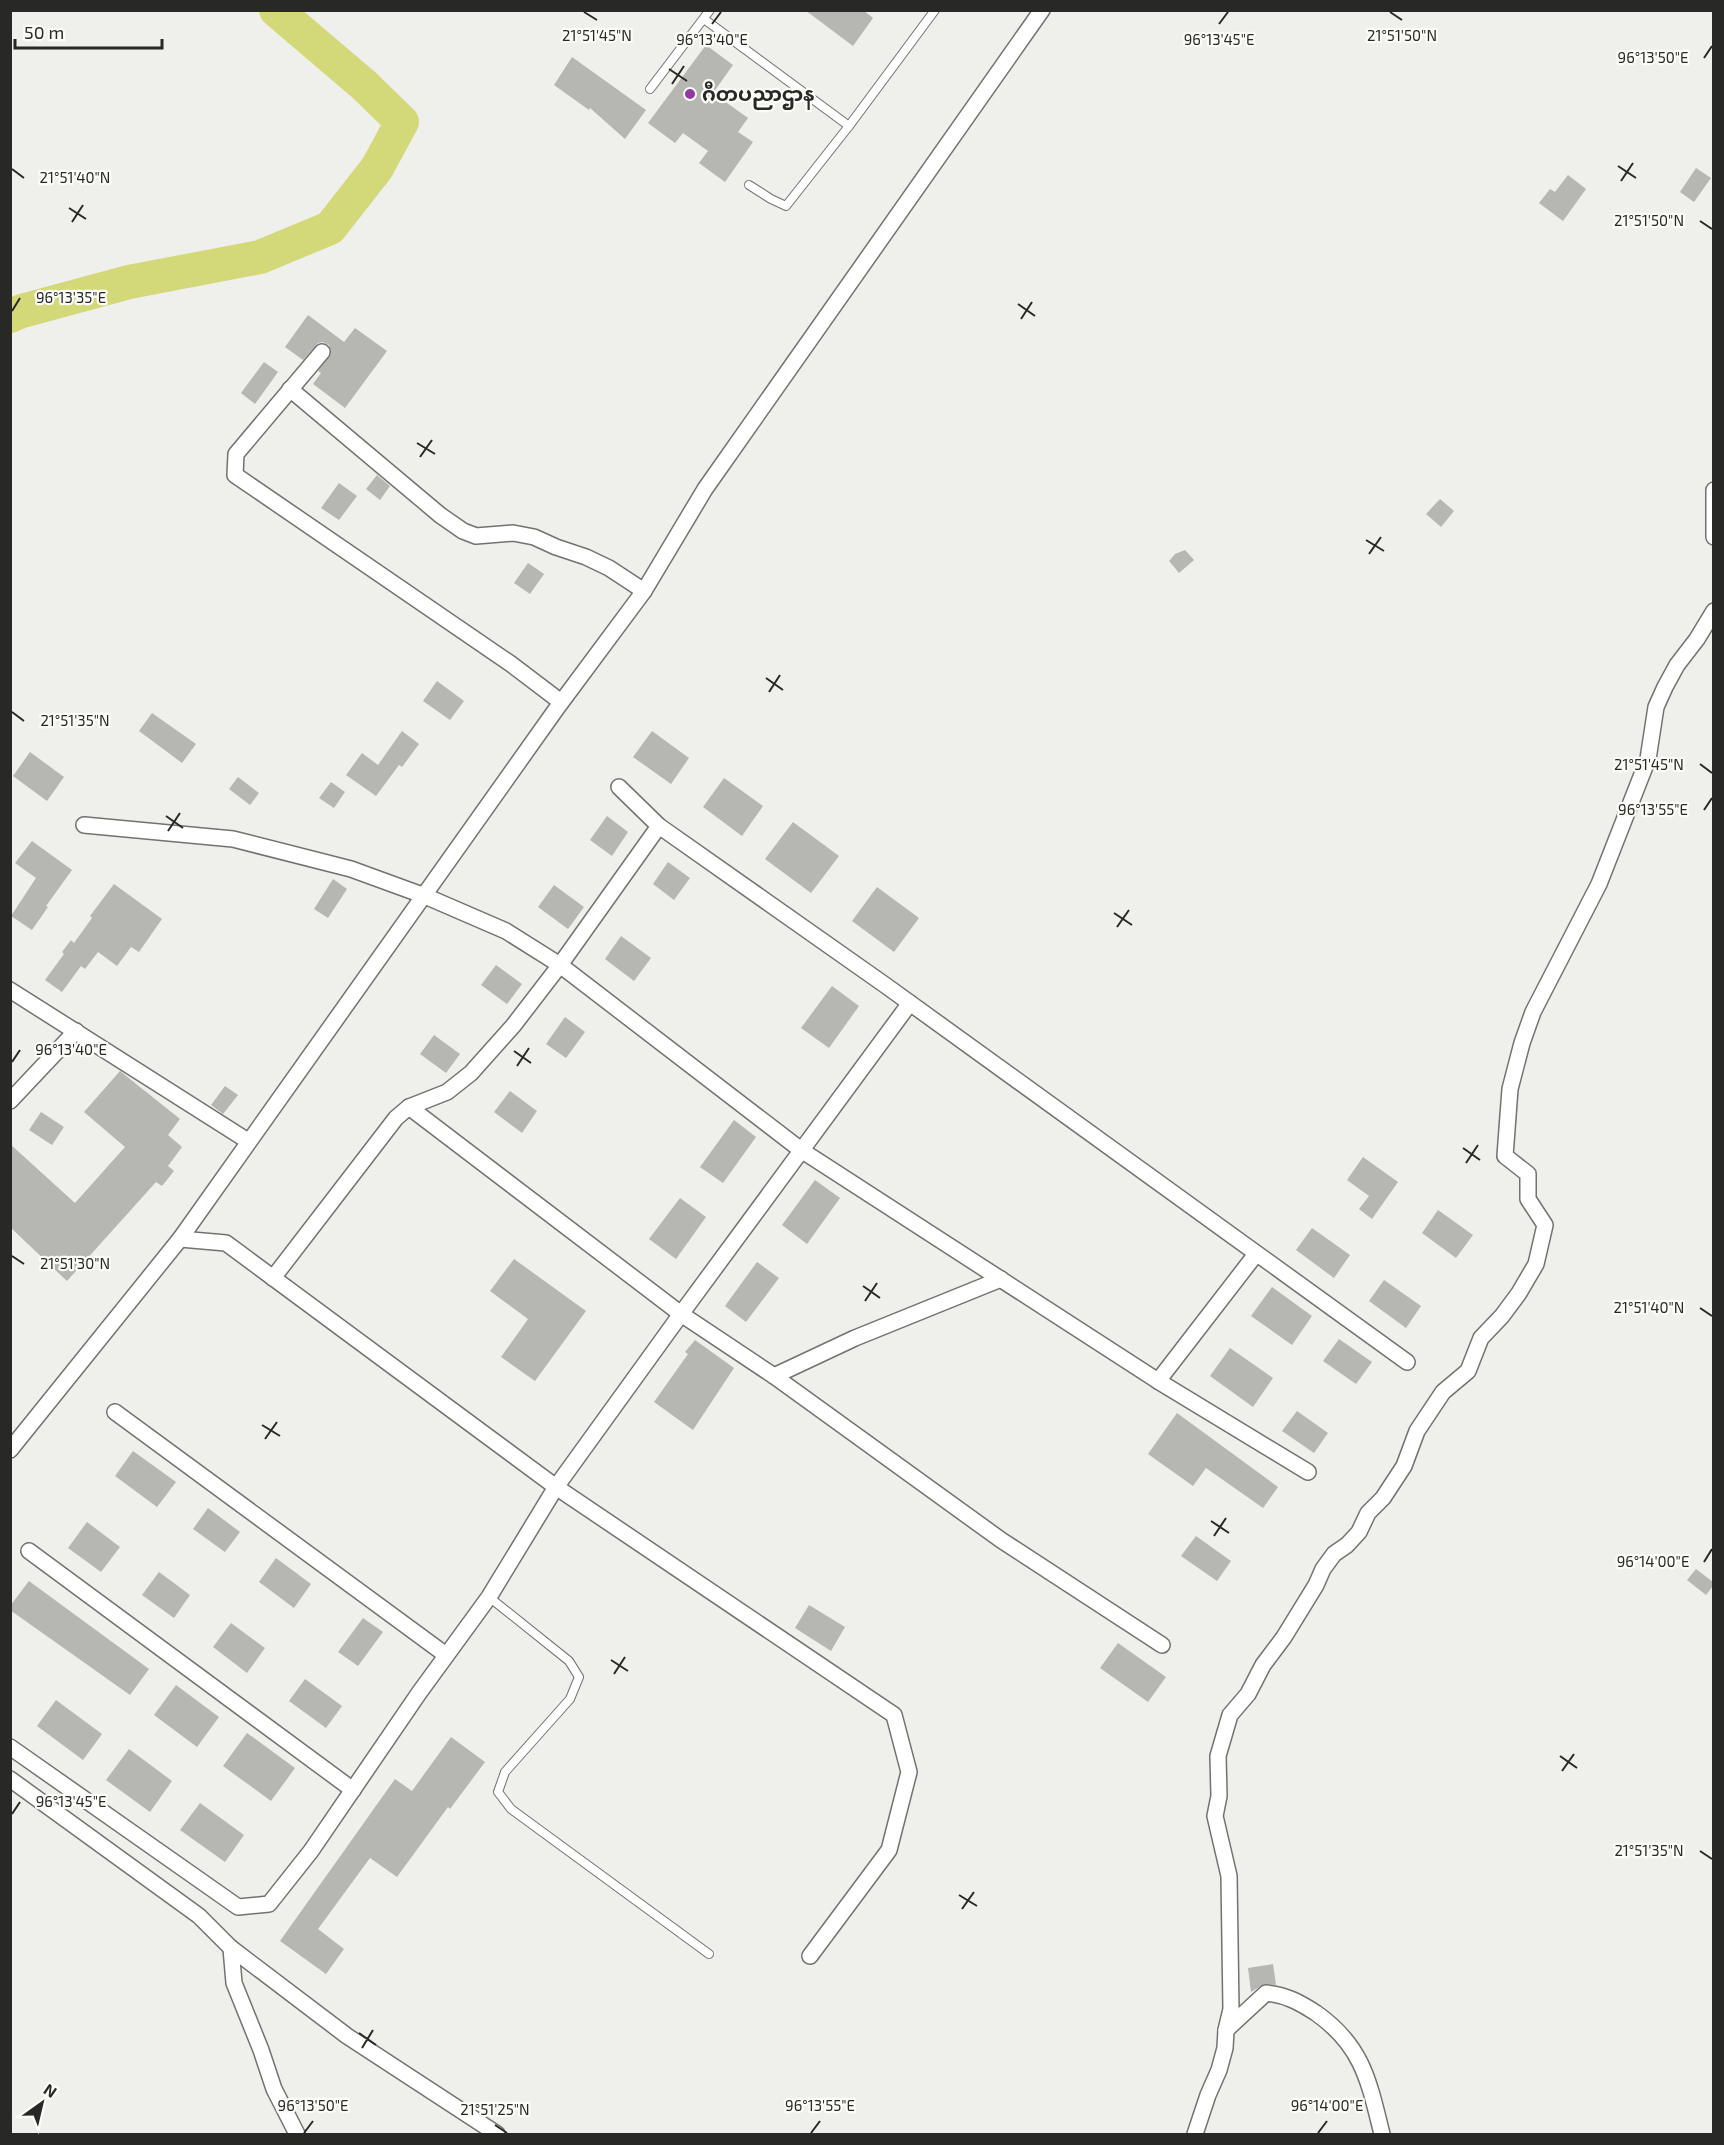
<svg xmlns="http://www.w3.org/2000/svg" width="1724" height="2145" font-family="'Exo 2','Noto Sans Myanmar',sans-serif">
<rect width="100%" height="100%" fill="#efefeb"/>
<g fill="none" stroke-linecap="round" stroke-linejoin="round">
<polyline stroke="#d3d879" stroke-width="34" points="10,316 22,311 129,282 260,257 330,228 377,168 402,122 364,85 276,10"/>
</g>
<g fill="#b6b7b3">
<polygon points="805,10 863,10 873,18 853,46"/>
<polygon points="706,45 733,65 713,93 748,118 738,132 753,142 725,182 699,163 708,151 683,133 675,143 648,123"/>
<polygon points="572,57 646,110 625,139 590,108 589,110 554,85"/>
<polygon points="1696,168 1711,178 1694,202 1680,192"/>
<polygon points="1568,175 1586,189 1563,221 1539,203 1550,189 1555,192"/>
<polygon points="308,315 344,342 355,328 387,351 345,408 313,384 321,373 318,371 331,354 329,345 323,342 318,343 303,360 285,347"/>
<polygon points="264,362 278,372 255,404 241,393"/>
<polygon points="377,475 390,486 380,500 366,489"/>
<polygon points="339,483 357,496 339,520 321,508"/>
<polygon points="1440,499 1454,511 1441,527 1426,514"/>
<polygon points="1185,550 1194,560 1179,573 1169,561 1175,554"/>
<polygon points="528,563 544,574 530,594 514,583"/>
<polygon points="437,681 464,701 450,720 423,701"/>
<polygon points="152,713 196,744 182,763 139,731"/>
<polygon points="402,731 419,744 402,767 399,765 376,796 346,775 362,753 378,765"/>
<polygon points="652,731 689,758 671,784 633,757"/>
<polygon points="30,752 64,777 47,801 13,776"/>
<polygon points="238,777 259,793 250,805 229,789"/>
<polygon points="724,778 763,806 742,836 703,807"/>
<polygon points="331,782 345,792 334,808 319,798"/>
<polygon points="607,816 628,832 612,856 590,840"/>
<polygon points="793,822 839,856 811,893 765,859"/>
<polygon points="32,841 72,870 46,906 48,907 32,930 11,916 36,878 15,863"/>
<polygon points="668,862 690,878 674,900 653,884"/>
<polygon points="333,879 347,889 328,918 314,909"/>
<polygon points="114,884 162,919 139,952 131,947 117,966 98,952 85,969 81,966 62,992 45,980 64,954 62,952 71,940 74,943 92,918 90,916"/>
<polygon points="554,885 584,907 568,929 538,907"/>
<polygon points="877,887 919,918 894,952 852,921"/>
<polygon points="621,936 651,958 634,981 605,959"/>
<polygon points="496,965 522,984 507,1004 481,985"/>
<polygon points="832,986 859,1006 829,1048 801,1028"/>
<polygon points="565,1017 585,1032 566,1058 546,1044"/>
<polygon points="434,1035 460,1054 446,1073 420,1054"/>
<polygon points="120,1071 180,1119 168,1135 182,1147 168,1166 174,1171 162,1186 156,1182 67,1281 10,1227 10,1144 75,1203 125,1147 84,1112"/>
<polygon points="225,1086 238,1095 223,1114 211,1105"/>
<polygon points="510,1091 537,1111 522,1133 494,1112"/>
<polygon points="41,1112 64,1127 52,1145 29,1130"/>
<polygon points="734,1120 756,1137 723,1183 700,1167"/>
<polygon points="1363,1157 1398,1182 1372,1219 1359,1209 1369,1196 1347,1180"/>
<polygon points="815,1180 840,1198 807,1244 782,1225"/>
<polygon points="680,1198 706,1217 676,1259 649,1239"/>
<polygon points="1438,1210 1473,1235 1456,1258 1422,1233"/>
<polygon points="1312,1228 1350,1255 1334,1278 1296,1250"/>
<polygon points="514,1259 586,1311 535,1381 501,1357 528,1319 490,1291"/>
<polygon points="757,1262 779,1278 746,1322 725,1306"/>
<polygon points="1384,1280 1421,1306 1406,1328 1369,1301"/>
<polygon points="1272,1287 1312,1316 1292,1345 1251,1316"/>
<polygon points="1339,1339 1372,1362 1356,1384 1323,1361"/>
<polygon points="695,1340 734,1368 693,1430 654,1402 688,1354 685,1352"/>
<polygon points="1230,1348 1273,1378 1253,1407 1210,1376"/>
<polygon points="1297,1411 1328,1433 1314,1453 1282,1431"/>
<polygon points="1177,1413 1278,1487 1263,1508 1206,1468 1193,1486 1148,1454"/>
<polygon points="133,1451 176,1482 157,1507 115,1476"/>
<polygon points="208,1508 240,1532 225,1552 193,1529"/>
<polygon points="87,1522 120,1547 101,1572 68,1548"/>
<polygon points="1196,1536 1231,1561 1217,1581 1181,1556"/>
<polygon points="276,1558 311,1584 294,1608 259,1582"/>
<polygon points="1696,1569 1713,1582 1713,1586 1706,1595 1687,1580"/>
<polygon points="159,1572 190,1595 174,1618 142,1595"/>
<polygon points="29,1581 149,1669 130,1695 10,1610 10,1606"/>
<polygon points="809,1605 845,1627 831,1651 795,1628"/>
<polygon points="363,1618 383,1632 358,1666 338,1652"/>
<polygon points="231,1623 265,1648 247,1673 213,1647"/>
<polygon points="1118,1643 1166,1677 1148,1702 1100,1668"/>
<polygon points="305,1679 342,1706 326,1728 289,1701"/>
<polygon points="176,1685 219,1717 197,1747 154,1715"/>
<polygon points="56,1700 102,1734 83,1760 37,1726"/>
<polygon points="247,1733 295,1768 271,1801 223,1766"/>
<polygon points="451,1737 485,1762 450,1809 448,1807 397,1877 370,1858 318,1929 344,1949 326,1974 280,1941 395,1779 412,1791"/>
<polygon points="129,1749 172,1781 150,1812 106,1780"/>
<polygon points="200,1803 244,1835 225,1862 180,1830"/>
<polygon points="1273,1964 1276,1985 1264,1984 1251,1992 1248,1968"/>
</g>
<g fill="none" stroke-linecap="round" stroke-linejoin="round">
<g stroke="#72726e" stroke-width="10">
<g id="lane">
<polyline points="704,19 849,126"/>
<polyline points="650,89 710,10"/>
<polyline points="749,185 771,199 786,206 849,126 935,10"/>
<polyline points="489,1597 569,1661 579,1677 570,1699 505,1772 498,1792 511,1809 709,1954"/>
</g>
</g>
<g stroke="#72726e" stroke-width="18">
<g id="street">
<polyline points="322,352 236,454 235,475 511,664 561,702"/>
<polyline points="290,389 440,515 463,531 476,536 513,533 534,537 556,547 586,557 609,568 644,591"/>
<polyline points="1714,490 1714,537"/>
<polyline points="619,787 659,826 885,985 1407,1362"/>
<polyline points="84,825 233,839 351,869 425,896 506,931 560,965 801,1150 1158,1381 1308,1472"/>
<polyline points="10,990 248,1141"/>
<polyline points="10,1101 76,1031"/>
<polyline points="409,1107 681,1314 774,1376 1001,1540 1162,1645"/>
<polyline points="180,1239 226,1243 556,1487 894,1715 909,1772 889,1850 810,1956"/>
<polyline points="273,1278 396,1118 409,1107 447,1092 471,1073 513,1026 560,965 659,826"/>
<polyline points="774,1376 855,1338 1001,1279"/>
<polyline points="1158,1381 1256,1254"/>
<polyline points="115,1412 446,1655"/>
<polyline points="10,1450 180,1239 557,708 644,591 705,489 1042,10"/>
<polyline points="29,1551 353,1790"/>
<polyline points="10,1747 238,1907 269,1904 311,1851 419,1693 489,1597 556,1487 681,1314 910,1003"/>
<polyline points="10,1779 199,1916 231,1948 347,2036 497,2134"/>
<polyline points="231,1948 234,1983 261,2050 274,2089 297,2134"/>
<path d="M1226 2030 1266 1993C1286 1995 1299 2002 1316 2013 1363 2046 1369 2082 1382 2134"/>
<polyline points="1195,2134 1208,2095 1219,2070 1225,2048 1226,2030 1231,2009 1229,1876 1215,1816 1219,1796 1218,1756 1230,1715 1248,1694 1263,1665 1284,1637 1316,1585 1323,1569 1334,1554 1347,1545 1359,1532 1368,1513 1383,1498 1404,1466 1417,1431 1443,1392 1468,1371 1481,1338 1502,1316 1519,1293 1536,1264 1545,1225 1528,1199 1528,1174 1505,1156 1510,1089 1522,1043 1533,1012 1599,884 1648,759 1656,707 1665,687 1677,665 1697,639 1714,611"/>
</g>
</g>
<use href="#lane" stroke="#fff" stroke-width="8"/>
<use href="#street" stroke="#fff" stroke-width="15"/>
</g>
<path fill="none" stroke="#282826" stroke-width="2" d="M584 12 597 20M1390 12 1402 20M712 24 721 12M1219 24 1228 12M1704 58 1712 46M669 69 687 81M672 84 684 66M1618 166 1636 178M12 169 24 178M1621 181 1633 163M69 208 86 219M1700 221 1712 229M72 222 83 205M1018 304 1035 316M12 311 20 298M1021 319 1032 302M417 443 435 454M420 457 432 440M1366 540 1384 551M1369 554 1381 537M766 678 783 690M769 692 780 675M12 712 24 721M1700 764 1712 773M1704 810 1712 798M166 816 183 828M168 831 180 813M1114 913 1132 925M1117 927 1129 910M514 1051 531 1063M12 1062 20 1050M517 1066 529 1048M1463 1148 1480 1160M1466 1163 1478 1145M12 1256 24 1264M863 1286 880 1298M865 1301 877 1283M1700 1308 1712 1316M262 1425 280 1436M265 1439 277 1422M1211 1521 1229 1533M1214 1536 1226 1518M1704 1562 1712 1549M611 1660 628 1671M614 1674 625 1657M1560 1756 1577 1768M1562 1771 1574 1754M12 1814 20 1802M1700 1851 1712 1859M959 1895 977 1906M962 1909 974 1892M359 2033 376 2045M362 2048 373 2030M495 2125 507 2133M304 2133 313 2121M811 2133 820 2121M1318 2133 1327 2121"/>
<circle fill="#9338a2" stroke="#fcfcf8" stroke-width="2" cx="690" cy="94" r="6"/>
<g text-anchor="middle" stroke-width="4.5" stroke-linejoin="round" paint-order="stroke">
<g font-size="20" font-weight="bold" fill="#282826" stroke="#fcfcf8" text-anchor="start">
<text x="702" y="101">ဂီတပညာဌာန</text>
</g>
</g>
<g font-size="15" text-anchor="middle" fill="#282826" stroke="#fcfcf8" stroke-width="4.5" stroke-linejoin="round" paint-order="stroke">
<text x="597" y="41">21°51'45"N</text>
<text x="1402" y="41">21°51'50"N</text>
<text x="712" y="45">96°13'40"E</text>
<text x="1219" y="45">96°13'45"E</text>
<text x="1653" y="63">96°13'50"E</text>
<text x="75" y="183">21°51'40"N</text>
<text x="1649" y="226">21°51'50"N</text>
<text x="71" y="303">96°13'35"E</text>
<text x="75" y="726">21°51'35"N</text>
<text x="1649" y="770">21°51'45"N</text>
<text x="1653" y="815">96°13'55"E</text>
<text x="71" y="1055">96°13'40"E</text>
<text x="75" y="1269">21°51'30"N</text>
<text x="1649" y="1313">21°51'40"N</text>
<text x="1653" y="1567">96°14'00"E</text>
<text x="71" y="1807">96°13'45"E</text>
<text x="1649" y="1856">21°51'35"N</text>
<text x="313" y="2111">96°13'50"E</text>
<text x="820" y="2111">96°13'55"E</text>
<text x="1327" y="2111">96°14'00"E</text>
<text x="495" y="2115">21°51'25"N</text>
</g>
<rect width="1724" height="2145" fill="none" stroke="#282826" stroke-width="24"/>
<g transform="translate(42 2103) rotate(34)" stroke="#fcfcf8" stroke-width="4.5" paint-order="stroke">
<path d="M0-4.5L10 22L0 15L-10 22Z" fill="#282826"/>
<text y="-9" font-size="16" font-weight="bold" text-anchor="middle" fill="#282826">N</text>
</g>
<path d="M15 39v9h147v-9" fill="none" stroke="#282826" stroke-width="3"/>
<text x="24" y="39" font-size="18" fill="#282826" stroke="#fcfcf8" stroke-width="4.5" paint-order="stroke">50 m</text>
</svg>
